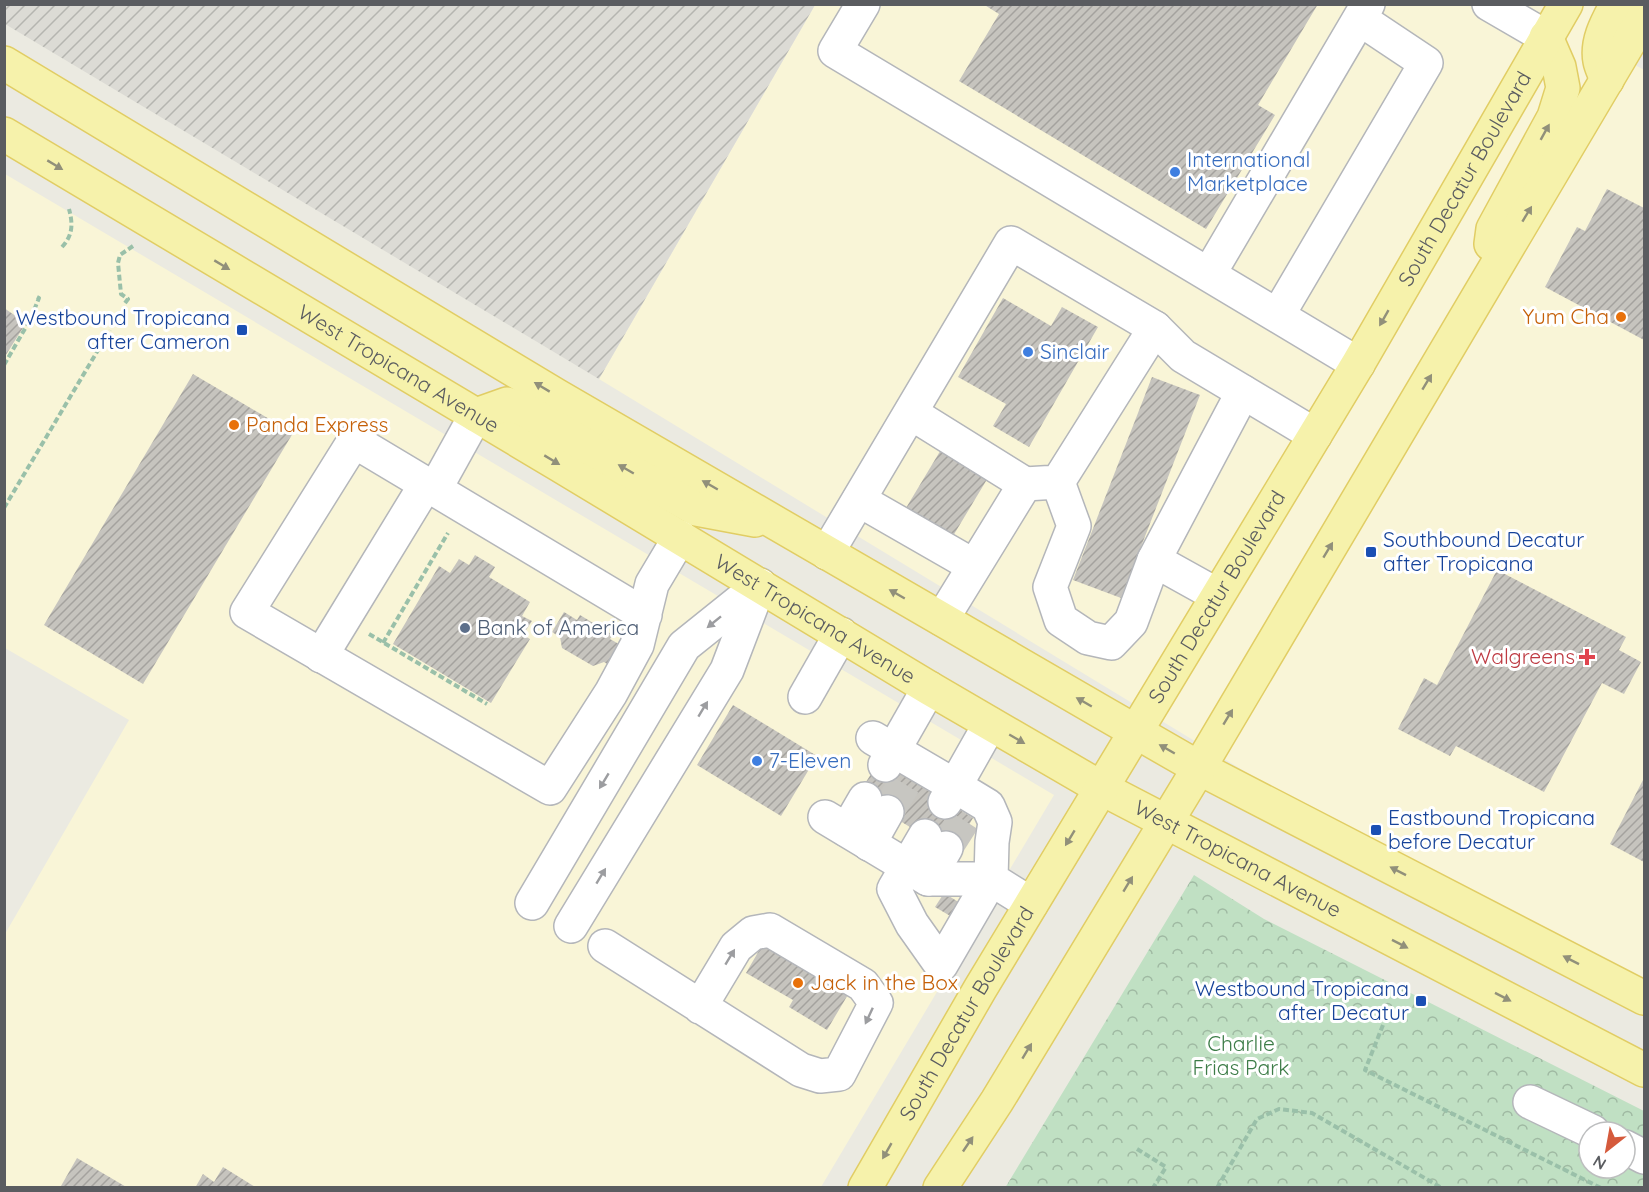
<svg xmlns="http://www.w3.org/2000/svg" width="1649" height="1192" font-family="Quicksand,sans-serif">
<defs>
<pattern id="industrial-furrows" width="10" height="10" patternUnits="userSpaceOnUse" patternTransform="scale(1.5)"><rect width="10" height="10" fill="#dcdbd5"/><path d="M-1 1l2-2M0 10L10 0M9 11l2-2" fill="none" stroke="#b5b5b0"/></pattern>
<pattern id="park-crowns" width="20" height="18" patternUnits="userSpaceOnUse" patternTransform="scale(1.5)"><rect width="20" height="18" fill="#c0e0c3"/><path d="M2 6a3 3 0 1 1 6 0M12 15a3 3 0 1 1 6 0" fill="none" stroke="#9fb9a2"/></pattern>
<pattern id="building-hatch" width="6" height="6" patternUnits="userSpaceOnUse" patternTransform="scale(1.5)"><rect width="6" height="6" fill="#c6c4be"/><path d="M-1 1l2-2M0 6l6-6M5 7l2-2" fill="none" stroke="#a4a29e"/></pattern>
</defs>
<rect width="100%" height="100%" fill="#ebeae1"/>
<g fill="#f9f5d7">
<polygon points="815,5 1602,5 1584,36 1644,70 1644,1014 599,379"/>
<polygon points="5,174 1054,795 821,1187 5,1187 5,934 129,720 5,648"/>
</g>
<polygon fill="url(#industrial-furrows)" points="5,4 815,4 815,5 599,379 5,24"/>
<path fill="url(#park-crowns)" fill-rule="evenodd" d="M1194 875 1264 919 1644 1111V1187L1005 1188ZM1589 1132H1625V1168H1589Z"/>
<g fill="url(#building-hatch)">
<polygon points="983,4 1318,4 1258,105 1275,115 1206,229 959,81 999,14"/>
<polygon points="1607,189 1644,208 1644,340 1545,287 1577,227 1585,231"/>
<polygon points="1003,298 1051,326 1062,307 1098,327 1029,447 993,426 1006,404 958,377"/>
<polygon points="4,308 26,323 4,358"/>
<polygon points="193,374 293,433 143,684 44,625"/>
<polygon points="1152,377 1200,395 1121,598 1073,580"/>
<polygon points="945,443 992,471 953,536 906,508"/>
<polygon points="475,555 495,567 489,577 530,602 522,616 532,621 523,635 530,639 491,703 393,644 439,566 450,573 459,559 469,565"/>
<polygon points="1497,570 1626,637 1619,650 1641,662 1624,694 1602,683 1544,792 1456,746 1450,756 1398,729 1424,678 1437,685"/>
<polygon points="564,612 577,620 580,615 613,635 610,639 624,647 612,667 604,662 593,666 562,648 560,637 552,632"/>
<polygon points="733,705 817,756 781,816 697,765"/>
<polygon points="879,761 973,818 952,853 858,795"/>
<polygon points="1644,778 1644,862 1610,844"/>
<polygon points="944,893 960,903 952,917 935,907"/>
<polygon points="764,942 849,993 827,1030 789,1007 793,1000 746,973"/>
<polygon points="77,1158 128,1188 61,1186"/>
<polygon points="223,1167 257,1188 195,1188 203,1174 214,1182"/>
</g>
<g fill="none" stroke-linecap="round" stroke-linejoin="round">
<g stroke="#c7c6c1" stroke-width="33" stroke-dasharray="33 16" stroke-linecap="butt">
<polyline points="887,812 908,778"/>
<polyline points="946,848 967,815"/>
</g>
<g stroke="#b4b6ba" stroke-width="36">
<g id="minor">
<polyline points="863,4 835,51 1358,364"/>
<polyline points="1489,4 1546,37"/>
<polyline points="1209,274 1368,4"/>
<polyline points="1278,315 1426,63 1360,19"/>
<polyline points="1155,328 1183,356 1315,435"/>
<polyline points="911,413 1025,484"/>
<polyline points="1058,482 1074,526 1050,587 1061,620 1088,638 1111,643 1131,622 1154,560"/>
<polyline points="435,489 476,415"/>
<polyline points="859,500 974,566"/>
<polyline points="827,553 1011,243 1155,328 1058,482 1025,484 942,619"/>
<polyline points="1217,595 1154,560 1243,392"/>
<polyline points="645,615 354,441 247,612 550,788 611,693 637,645 652,584 680,537"/>
<polyline points="321,656 426,484"/>
<polyline points="805,697 841,634"/>
<polyline points="990,724 955,786 988,806 995,822 992,842 991,879 1031,904"/>
<polyline points="873,738 955,786 945,802"/>
<polyline points="885,765 929,688"/>
<polyline points="825,817 928,879 991,879"/>
<polyline points="847,830 865,799"/>
<polyline points="925,836 894,889 912,924 941,965 991,879"/>
<polyline points="869,844 887,812"/>
<polyline points="928,879 946,848"/>
<polyline points="532,903 684,646 760,585"/>
<polyline points="571,926 727,670 759,586"/>
<polyline points="605,946 801,1070 820,1076 839,1074 876,1003 863,985 770,930 753,933 736,947 700,1007"/>
<polyline points="1530,1102 1593,1132"/>
<polyline points="1625,1147 1644,1157"/>
</g>
</g>
<g stroke="#e1cd64" stroke-width="36">
<g id="major">
<polyline points="4,63 557,396 1100,711 1199,768 1644,998"/>
<path d="M1607 80C1605 74 1601 67 1600 61 1596 41 1608 21 1617 4"/>
<path id="s1" d="M4 134 558 464 929 688 1101 788 1644 1070"/>
<polyline points="1491,244 1493,229 1554,117 1563,88 1559,67 1546,37"/>
<polyline points="476,415 507,404 523,409 696,509 755,520"/>
<path id="s2" d="M865 1188 980 989 1358 364 1566 4"/>
<polyline points="940,1188 997,1101 1199,768 1644,17"/>
</g>
</g>
<g stroke="#9ac0a9" stroke-width="4" stroke-dasharray="6 3" stroke-linecap="butt">
<path d="M62 247C73 235 73 224 69 209"/>
<polyline points="125,303 128,299 121,294 118,263 120,255 133,246"/>
<polyline points="24,316 30,320"/>
<polyline points="4,365 30,320 39,298 35,296"/>
<polyline points="4,508 110,330"/>
<polyline points="369,634 487,704"/>
<polyline points="383,643 448,533"/>
<polyline points="1383,1025 1365,1070 1601,1188"/>
<polyline points="1137,1149 1166,1167 1153,1188"/>
<polyline points="1217,1188 1257,1119 1279,1109 1312,1113 1442,1188"/>
</g>
<use href="#minor" stroke="#fff" stroke-width="33"/>
<use href="#major" stroke="#f6f2ab" stroke-width="33"/>
</g>
<defs><path id="oneway-solid" d="M-6-.8H1V-3.2L6.5 0L1 3.2V.8H-6Z" transform="scale(1.5)"/></defs>
<g fill="#91907a">
<use href="#oneway-solid" transform="translate(1545 132) rotate(-61)"/>
<use href="#oneway-solid" transform="translate(55 165) rotate(31)"/>
<use href="#oneway-solid" transform="translate(1527 214) rotate(-59)"/>
<use href="#oneway-solid" transform="translate(222 265) rotate(31)"/>
<use href="#oneway-solid" transform="translate(1384 318) rotate(120)"/>
<use href="#oneway-solid" transform="translate(1427 382) rotate(-59)"/>
<use href="#oneway-solid" transform="translate(542 387) rotate(-149)"/>
<use href="#oneway-solid" transform="translate(552 460) rotate(31)"/>
<use href="#oneway-solid" transform="translate(626 469) rotate(-150)"/>
<use href="#oneway-solid" transform="translate(710 485) rotate(-150)"/>
<use href="#oneway-solid" transform="translate(1328 550) rotate(-59)"/>
<use href="#oneway-solid" transform="translate(897 594) rotate(-150)"/>
<use href="#oneway-solid" transform="translate(1084 702) rotate(-150)"/>
<use href="#oneway-solid" transform="translate(1228 717) rotate(-59)"/>
<use href="#oneway-solid" transform="translate(1017 739) rotate(30)"/>
<use href="#oneway-solid" transform="translate(1167 749) rotate(-150)"/>
<use href="#oneway-solid" transform="translate(1070 838) rotate(121)"/>
<use href="#oneway-solid" transform="translate(1398 871) rotate(-153)"/>
<use href="#oneway-solid" transform="translate(1128 884) rotate(-59)"/>
<use href="#oneway-solid" transform="translate(1400 944) rotate(27)"/>
<use href="#oneway-solid" transform="translate(1571 960) rotate(-153)"/>
<use href="#oneway-solid" transform="translate(1503 997) rotate(27)"/>
<use href="#oneway-solid" transform="translate(1027 1051) rotate(-59)"/>
<use href="#oneway-solid" transform="translate(968 1144) rotate(-56)"/>
<use href="#oneway-solid" transform="translate(887 1151) rotate(120)"/>
</g>
<g fill="#9c9da0">
<use href="#oneway-solid" transform="translate(714 622) rotate(141)"/>
<use href="#oneway-solid" transform="translate(703 709) rotate(-59)"/>
<use href="#oneway-solid" transform="translate(604 781) rotate(121)"/>
<use href="#oneway-solid" transform="translate(601 876) rotate(-59)"/>
<use href="#oneway-solid" transform="translate(730 957) rotate(-59)"/>
<use href="#oneway-solid" transform="translate(869 1016) rotate(115)"/>
</g>
<g fill="#3f7fe0" stroke="#fff" stroke-width="2">
<circle cx="1175" cy="172" r="6"/>
<circle cx="1028" cy="352" r="6"/>
<circle cx="757" cy="761" r="6"/>
</g>
<g fill="#e8710a" stroke="#fff" stroke-width="2">
<circle cx="1621" cy="317" r="6"/>
<circle cx="234" cy="425" r="6"/>
<circle cx="798" cy="983" r="6"/>
</g>
<g fill="#1a4fb4" stroke="#fff" stroke-width="2">
<rect x="236" y="324" width="12" height="12" rx="3"/>
<rect x="1365" y="546" width="12" height="12" rx="3"/>
<rect x="1370" y="824" width="12" height="12" rx="3"/>
<rect x="1415" y="995" width="12" height="12" rx="3"/>
</g>
<circle fill="#5c6f8a" stroke="#fff" stroke-width="2" cx="465" cy="628" r="6"/>
<path fill="#e0444e" stroke="#fff" stroke-width="2" d="M1584 648h6v6h6v6h-6v6h-6v-6h-6v-6h6z"/>
<g text-anchor="middle" stroke-width="6" stroke-linejoin="round" paint-order="stroke">
<g font-size="21" fill="#366cbe" stroke="#fff" text-anchor="start">
<text x="1187" y="167">International<tspan x="1187" dy="24">Marketplace</tspan></text>
<text x="1040" y="359">Sinclair</text>
<text x="769" y="768">7-Eleven</text>
</g>
<g font-size="21" fill="#5a5c60" stroke="#fff">
<text dy="7" stroke="none"><textPath href="#s2" startOffset="1174">South Decatur Boulevard</textPath></text>
<text dy="7" stroke="none"><textPath href="#s1" startOffset="459">West Tropicana Avenue</textPath></text>
<text dy="7" stroke="none"><textPath href="#s2" startOffset="688">South Decatur Boulevard</textPath></text>
<text dy="7" stroke="none"><textPath href="#s1" startOffset="945">West Tropicana Avenue</textPath></text>
<text dy="7" stroke="none"><textPath href="#s1" startOffset="1431">West Tropicana Avenue</textPath></text>
<text dy="7" stroke="none"><textPath href="#s2" startOffset="202">South Decatur Boulevard</textPath></text>
</g>
<g font-size="21" fill="#c56008" stroke="#fff" text-anchor="start">
<text x="1609" y="324" text-anchor="end">Yum Cha</text>
<text x="246" y="432">Panda Express</text>
<text x="810" y="990">Jack in the Box</text>
</g>
<g font-size="21" fill="#164399" stroke="#fff" text-anchor="end">
<text x="230" y="325">Westbound Tropicana<tspan x="230" dy="24">after Cameron</tspan></text>
<text x="1383" y="547" text-anchor="start">Southbound Decatur<tspan x="1383" dy="24">after Tropicana</tspan></text>
<text x="1388" y="825" text-anchor="start">Eastbound Tropicana<tspan x="1388" dy="24">before Decatur</tspan></text>
<text x="1409" y="996">Westbound Tropicana<tspan x="1409" dy="24">after Decatur</tspan></text>
</g>
<g font-size="21" fill="#4e5e75" stroke="#fff" text-anchor="start">
<text x="477" y="635">Bank of America</text>
</g>
<g font-size="21" fill="#be3a42" stroke="#fff" text-anchor="end">
<text x="1575" y="664">Walgreens</text>
</g>
<g font-size="21" fill="#3c7c47" stroke="#fff">
<text x="1241" y="1051">Charlie<tspan x="1241" dy="24">Frias Park</tspan></text>
</g>
</g>
<rect width="1649" height="1192" fill="none" stroke="#5a5c60" stroke-width="12"/>
<g transform="translate(1607 1150) rotate(211)"><circle r="28" fill="#ffffff" stroke="#bdbebf" stroke-width="1.5"/>
<path d="M0-4.5L10 22L0 15L-10 22Z" fill="#d55a3c"/>
<text y="-9" font-size="16" font-weight="bold" text-anchor="middle" fill="#5a5c60">N</text>
</g>
</svg>
